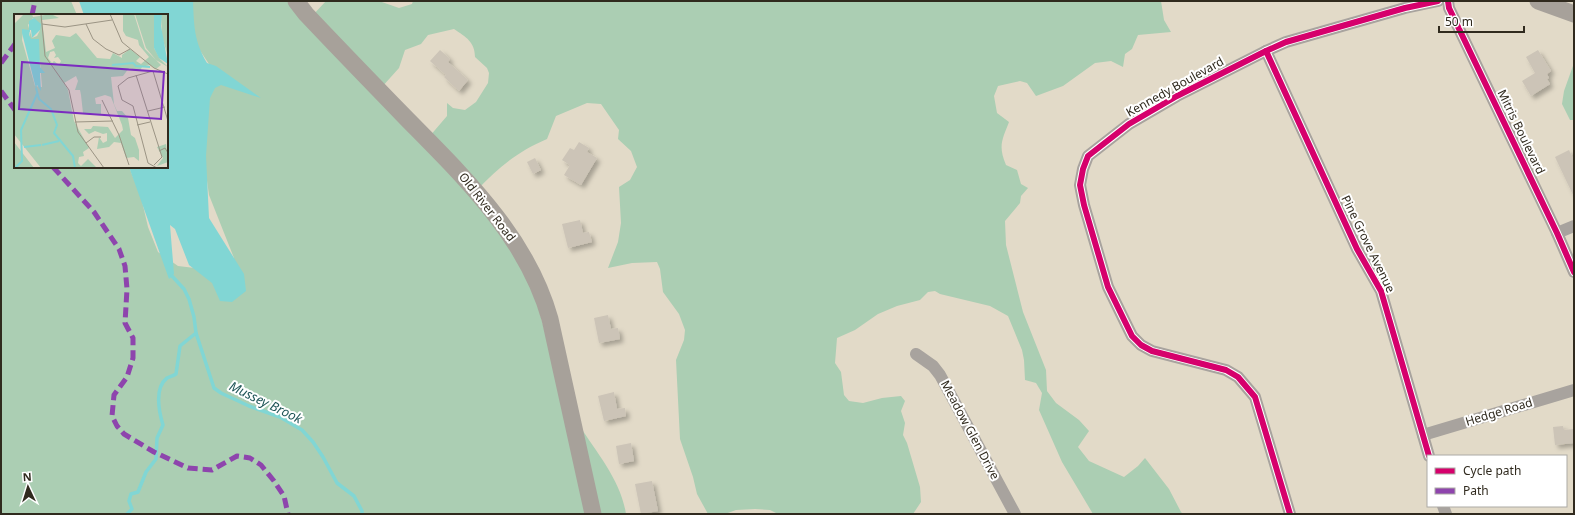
<svg xmlns="http://www.w3.org/2000/svg" width="1575" height="515" font-family="'Noto Sans',sans-serif">
<defs>
<filter id="shadow"><feDropShadow dx="3.5" dy="3.5" stdDeviation="2" flood-color="#0004"/></filter>
</defs>
<rect width="100%" height="100%" fill="#e2dac8"/>
<g fill="#abceb3" fill-rule="evenodd">
<path d="M1 1H71L77 15H15V167H129L141 197 148 227 158 252 178 266 203 269 234 258 209 195 200 130 199 107 217 76 191 37 193 1H297L312 16 326 1H379L399 8 412 4 413 1H1161L1164 20 1171 32 1138 35 1132 49 1125 54 1123 67 1111 61 1095 63 1063 86 1036 96 1027 83 1020 81 998 86 994 96 997 113 1009 122C1002 140 998 146 1006 165L1017 170 1021 184 1028 188 1021 196 1020 203 1005 221 1006 245 1023 312 1046 370 1047 391 1056 403 1079 420 1089 431 1078 447 1089 461 1124 477 1138 466 1145 458 1169 489 1181 512 1183 514H1093L1062 462 1039 410 1042 393 1036 383 1025 380 1024 360 1022 350 1008 316 990 306 940 294 935 291 928 292 920 300 897 306 878 314 855 330 837 338 835 363 841 372 844 395 849 401 863 403 882 398 901 396 905 401 901 411 905 423 903 435 907 443 920 487 921 502 913 514H778L770 510 755 509 736 510 725 514H708L697 494 693 477 680 439 676 360 684 340 685 330 679 314 663 292 660 269 657 262 632 263 608 268 618 242 621 223 619 187 630 180 637 167 631 151 618 139 619 130 601 104 587 103 556 116 547 139C518 151 498 168 477 190L528 267 592 514H1ZM454 29C466 37 475 42 475 57L487 68 489 73 488 83 476 102 465 110 453 108 447 103V116L429 137 381 88 399 68 405 50 421 44 428 35Z"/>
<polygon points="1574,63 1574,120 1570,120 1562,104 1564,91"/>
<path d="M579 425C597 453 621 481 626 514H593Z"/>
</g>
<path fill="#81d6d4" d="M79 1H193C194 26 194 41 207 63L216 66 261 98 221 85 215 88 210 98 206 156 209 218 244 274 246 291 232 302 220 301 212 283 189 265 175 229 170 225 174 274 169 279 129 167H167V15H84Z"/>
<g fill="none" stroke-linecap="round" stroke-linejoin="round">
<g stroke="#81d6d4" stroke-width="3.5">
<polyline points="172,276 184,289 189,299 194,317 196,333 214,388 221,393 249,406 280,417 302,430 313,442 323,457 337,483 354,496 362,511 362,514"/>
<path d="M127 514 132 509 129 501 131 494 138 492 146 472 156 459 157 438 163 425C159 412 154 388 167 378 169 377 173 376 176 374L180 346 196 333"/>
</g>
</g>
<g fill="#ccc4b7" filter="url(#shadow)">
<polygon points="440,50 450,59 448,62 468,80 459,91 444,77 446,75 430,61"/>
<polygon points="1538,50 1551,71 1547,74 1549,78 1547,79 1550,84 1531,96 1522,81 1535,73 1526,57"/>
<polygon points="579,142 589,148 587,152 597,158 581,185 564,175 570,165 562,160 570,148 574,150"/>
<polygon points="1569,150 1574,161 1574,197 1555,157"/>
<polygon points="535,158 541,170 533,174 527,162"/>
<polygon points="580,220 583,233 589,232 592,242 568,248 562,224"/>
<polygon points="608,315 611,329 618,328 620,339 599,343 594,318"/>
<polygon points="614,392 617,409 625,408 626,416 604,421 598,396"/>
<polygon points="1563,426 1564,430 1574,429 1574,443 1555,445 1553,427"/>
<polygon points="631,443 634,461 619,464 616,446"/>
<polygon points="652,481 658,511 641,514 635,484"/>
</g>
<g fill="none" stroke-linecap="round" stroke-linejoin="round">
<g stroke="#a8a39e" stroke-width="12">
<polyline points="1448,1 1449,8 1557,233 1574,272"/>
<polyline points="1266,51 1357,249 1381,291 1429,456"/>
<polyline points="1557,233 1574,226"/>
<polyline points="916,354 933,366 940,375 1015,514"/>
<polyline points="1423,435 1574,390"/>
<polyline points="1443,506 1446,514"/>
<polyline points="1290,514 1255,397 1238,377 1226,370 1152,351 1141,345 1132,336 1108,287 1084,205 1080,185 1083,169 1088,156 1129,124 1177,96 1266,51 1286,42 1405,8 1438,1"/>
</g>
<g stroke="#a7a19a" stroke-width="17">
<path d="M296 1 306 14C339 49 373 84 407 119 465 178 527 237 550 319L593 514"/>
<polyline points="1538,1 1574,14"/>
</g>
<g stroke="#8e44ad" stroke-width="5" stroke-dasharray="10 5" stroke-linecap="butt">
<polyline points="32,15 35,1"/>
<polyline points="1,63 15,44"/>
<polyline points="1,91 15,110"/>
<polyline points="53,167 94,212 119,249 125,266 127,289 125,323 133,338 133,358 127,377 114,395 112,416 117,426 124,434 154,452 188,468 212,470 237,456 250,458 261,465 274,481 284,496 288,514"/>
</g>
<g stroke="#fff" stroke-width="8">
<g id="cycleway">
<polyline points="1448,1 1449,8 1557,233 1574,272"/>
<polyline points="1266,51 1357,249 1381,291 1429,456"/>
<polyline points="1290,514 1255,397 1238,377 1226,370 1152,351 1141,345 1132,336 1108,287 1084,205 1080,185 1083,169 1088,156 1129,124 1177,96 1266,51 1286,42 1405,8 1438,1"/>
</g>
</g>
<use href="#cycleway" stroke="#d6006c" stroke-width="6"/>
</g>
<g text-anchor="middle" stroke-width="4" stroke-linejoin="round" paint-order="stroke">
<g font-size="12" fill="#302a1e" stroke="#fff">
<text transform="translate(1175 87) rotate(-29)" y="4">Kennedy Boulevard</text>
<text transform="translate(1521 132) rotate(64)" y="4">Mitris Boulevard</text>
<text transform="translate(487 207) rotate(52)" y="4">Old River Road</text>
<text transform="translate(1368 244) rotate(64)" y="4">Pine Grove Avenue</text>
<text transform="translate(1499 412) rotate(-17)" y="4">Hedge Road</text>
<text transform="translate(970 430) rotate(62)" y="4">Meadow Glen Drive</text>
</g>
<g font-size="13" font-style="italic" fill="#1e5456" stroke="#fff">
<text transform="translate(266 402) rotate(26)" y="5">Mussey Brook</text>
</g>
</g>
<g transform="translate(14 14)">
<rect width="154" height="154" fill="#e2dac8"/>
<path d="M10 0H18L19 3 37 0 45 4 28 6 32 38 41 34 38 27 42 21 56 23 62 19 83 44 96 45 99 39 108 44V41L116 35 126 43 122 47 127 50 135 43 125 31 124 26 112 22 109 17V0H120L131 35 147 51 142 55 136 51 128 53 126 57 115 54 109 62 97 63 100 90 103 97H108L114 104 117 121 121 124 125 136V147L120 143 112 144 107 129 100 128 95 133 83 135 85 123 89 129 93 127V119L89 120 81 117 75 120 70 115H77L79 112 94 113 101 124 109 116 108 111 97 83 91 81 81 84 82 90H87V100L69 99 67 81 66 76H61L64 67 62 62 50 69 54 76 60 107 75 134 69 138 70 142 65 143 64 149 67 152 74 145 83 154H27L0 120V10ZM19 4 26 11V16L23 22 18 24 14 11ZM9 16 16 18 15 25 26 48 28 73 21 72 8 26ZM40 37 42 41 40 44 44 43 47 47 45 51 40 47 38 49 34 44 36 38ZM121 0H140V34L146 45 154 53 142 46 132 34ZM147 0H154V42L148 23ZM0 128 20 154H0ZM152 130 154 148 143 152 149 144 143 133Z" fill="#abceb3" fill-rule="evenodd"/>
<path d="M140 0H148L147 12 154 50 145 44 140 34ZM20 4 27 10 26 16 18 24 17 16H16L15 21 17 25H25L26 53 31 59H26L27 77 23 71 22 75 8 19V15L15 16V7Z" fill="#81d6d4"/>
<path fill="none" stroke="#81d6d4" stroke-width="2" d="M98 51 119 49 122 52 136 53M22 74 25 85 37 95 43 111 40 119 59 142 61 154M28 131 45 127M10 133 27 131M1 154 8 147 7 116 23 80"/>
<path fill="none" stroke="#9b9484" stroke-width="1" d="M27 0 31 42 55 76 64 118 90 154M96 0 108 28 140 54 154 60M28 10 51 13 98 6M72 10 79 25 92 35 105 41 116 35M139 57 114 64 104 72 108 86 119 92 134 149 143 154M139 57 154 107M122 61 148 143 140 151M88 86 105 121 115 151M134 97 151 93M61 108 99 107M123 111 136 108M72 129 80 123H87M145 137 151 134 154 139"/>
<path fill="#7b2cbf" fill-opacity="0.15" stroke="#7b2cbf" stroke-width="2" d="M8 48 150 58 147 105 5 95Z"/>
<rect width="154" height="154" fill="none" stroke="#302a1e" stroke-width="2"/>
</g>
<rect width="1575" height="515" fill="none" stroke="#302a1e" stroke-width="4"/>
<rect x="1427" y="455" width="140" height="52" fill="#ffffff" stroke="#acaaa5"/>
<rect x="1435" y="468" width="20" height="6" fill="#d6006c" stroke="#acaaa5"/>
<text x="1463" y="475" font-size="12" fill="#302a1e">Cycle path</text>
<rect x="1435" y="488" width="20" height="6" fill="#8e44ad" stroke="#acaaa5"/>
<text x="1463" y="495" font-size="12" fill="#302a1e">Path</text>
<g transform="translate(28 487) rotate(356)" stroke="#ffffff" stroke-width="3" paint-order="stroke">
<path d="M0-3L7 15L0 10L-7 15Z" fill="#302a1e"/>
<text y="-6" font-size="11" font-weight="bold" text-anchor="middle" fill="#302a1e">N</text>
</g>
<path d="M1439 26v6h85v-6" fill="none" stroke="#302a1e" stroke-width="2"/>
<text x="1445" y="26" font-size="12" fill="#302a1e" stroke="#ffffff" stroke-width="3" paint-order="stroke">50 m</text>
</svg>
